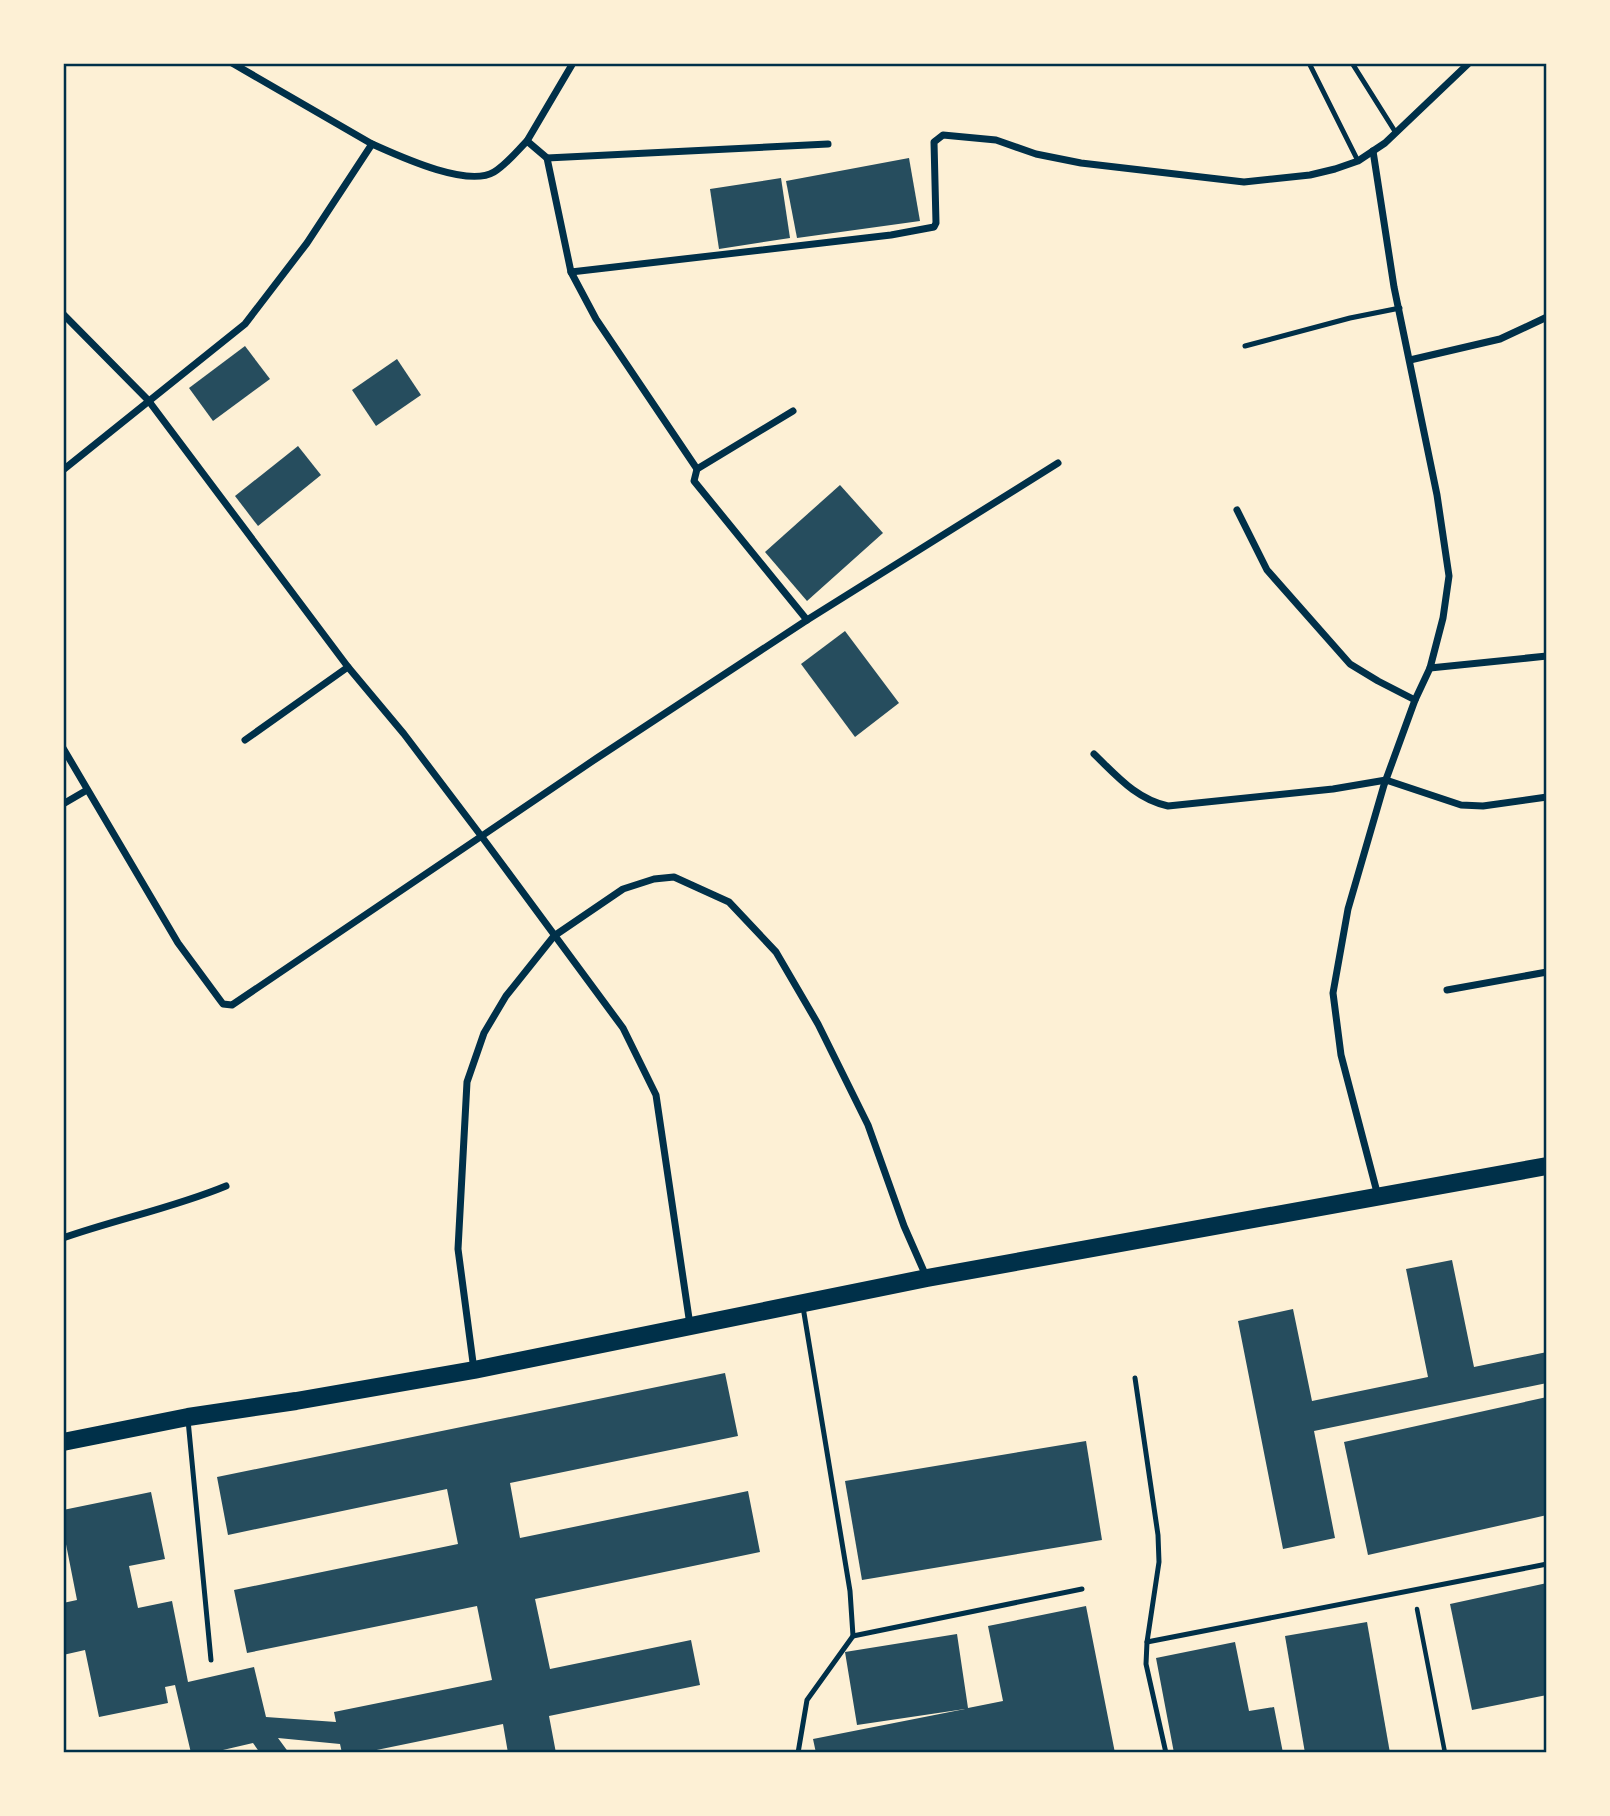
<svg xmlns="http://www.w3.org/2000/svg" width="1610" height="1816" font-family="Manrope,sans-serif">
<rect width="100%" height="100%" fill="#fdf0d5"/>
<g fill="#264d5e">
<polygon points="909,158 920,221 797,238 786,181"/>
<polygon points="781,178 790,238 719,249 710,189"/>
<polygon points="245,346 270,379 213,421 189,388"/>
<polygon points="397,359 421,395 376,426 352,390"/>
<polygon points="298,446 321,475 258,526 235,496"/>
<polygon points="840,485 883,533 807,601 765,552"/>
<polygon points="845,631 899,703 855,737 801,664"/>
<polygon points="1452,1260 1474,1367 1547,1352 1547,1383 1314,1431 1335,1538 1283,1549 1238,1321 1293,1309 1312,1401 1428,1377 1406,1269"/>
<polygon points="725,1373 738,1436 510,1483 520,1538 748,1491 760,1552 535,1599 550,1669 691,1640 700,1685 549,1716 556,1753 508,1753 503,1724 362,1753 342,1753 340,1744 278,1738 289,1753 260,1753 253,1743 210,1753 191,1753 175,1685 165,1687 168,1703 99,1717 85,1650 63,1655 63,1603 77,1600 63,1529 63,1510 151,1492 165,1559 129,1566 138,1608 172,1601 188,1682 254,1667 266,1717 336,1722 334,1712 492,1680 477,1606 247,1653 234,1590 458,1544 447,1489 228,1535 217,1477"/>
<polygon points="1547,1397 1547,1515 1368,1555 1344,1442"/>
<polygon points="1086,1441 1102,1540 862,1580 845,1481"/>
<polygon points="1547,1583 1547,1695 1472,1710 1450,1604"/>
<polygon points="1086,1606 1115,1753 816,1753 813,1739 965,1709 857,1725 845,1652 957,1634 968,1708 1003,1701 988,1626"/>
<polygon points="1367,1622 1390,1753 1305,1753 1285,1636"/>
<polygon points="1235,1642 1249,1711 1274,1707 1283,1753 1174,1753 1156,1658"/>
</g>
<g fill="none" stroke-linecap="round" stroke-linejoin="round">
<polyline stroke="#003049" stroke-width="4.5" points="1417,1609 1445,1753"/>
<g stroke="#003049" stroke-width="5">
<polyline points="1309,63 1358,161"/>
<polyline points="1352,63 1396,133"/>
<polyline points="1245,346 1350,318 1400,308"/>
<polyline points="1135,1378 1158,1535 1159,1562 1147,1642 1146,1664 1166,1753"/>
<polyline points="188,1420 211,1660"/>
<polyline points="853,1636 1082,1589"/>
<polyline points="1147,1642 1547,1564"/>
<polyline points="798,1753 807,1700 853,1636 850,1591 803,1307"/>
</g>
<g stroke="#003049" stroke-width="7">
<polyline points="527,141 573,63"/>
<path d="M372 144C399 156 467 188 494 172 506 165 517 151 527 141L547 158 571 272 891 235 934 227 936 223 934 142 943 135 996 140 1036 154 1081 163 1244 182 1310 175 1335 169 1358 161 1385 143 1469 63"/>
<polyline points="1373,151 1394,287 1437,495 1449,576 1443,618 1430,668 1415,700 1384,785 1348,909 1333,993 1341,1055 1378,1196"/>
<polyline points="547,158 828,144"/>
<polyline points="571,272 596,319 697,469"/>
<polyline points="63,314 148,400 348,667 404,734 482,837 623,1028 656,1095 690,1325"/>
<polyline points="1410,360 1500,339 1547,317"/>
<polyline points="793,411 697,469 694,481 807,620"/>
<polyline points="63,470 245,324 307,243 372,144 232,63"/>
<polyline points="1237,510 1267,570 1350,664 1378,681 1415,700"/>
<polyline points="1430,668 1547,656"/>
<polyline points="245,740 348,667"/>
<polyline points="63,748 178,943 220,1000 223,1004 232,1005 597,758 807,620 1058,463"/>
<path d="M1094 754C1117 776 1136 799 1168 806L1333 789 1386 780 1461 805 1483 806 1547 797"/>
<polyline points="63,804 87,790"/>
<polyline points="1447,990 1547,972"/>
<path d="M63 1238C117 1219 173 1208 226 1186"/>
<polyline points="474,1370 458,1249 467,1082 484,1033 506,996 554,936 623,889 654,879 674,877 729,902 776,952 818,1024 868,1125 904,1226 926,1276"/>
</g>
<polyline stroke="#003049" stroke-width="18" points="63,1442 188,1417 296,1401 474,1370 927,1278 1547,1166"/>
</g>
<rect width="1610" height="1816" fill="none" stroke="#fdf0d5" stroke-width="130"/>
<rect x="65" y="65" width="1480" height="1686" fill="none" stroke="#003049" stroke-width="2.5"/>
</svg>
